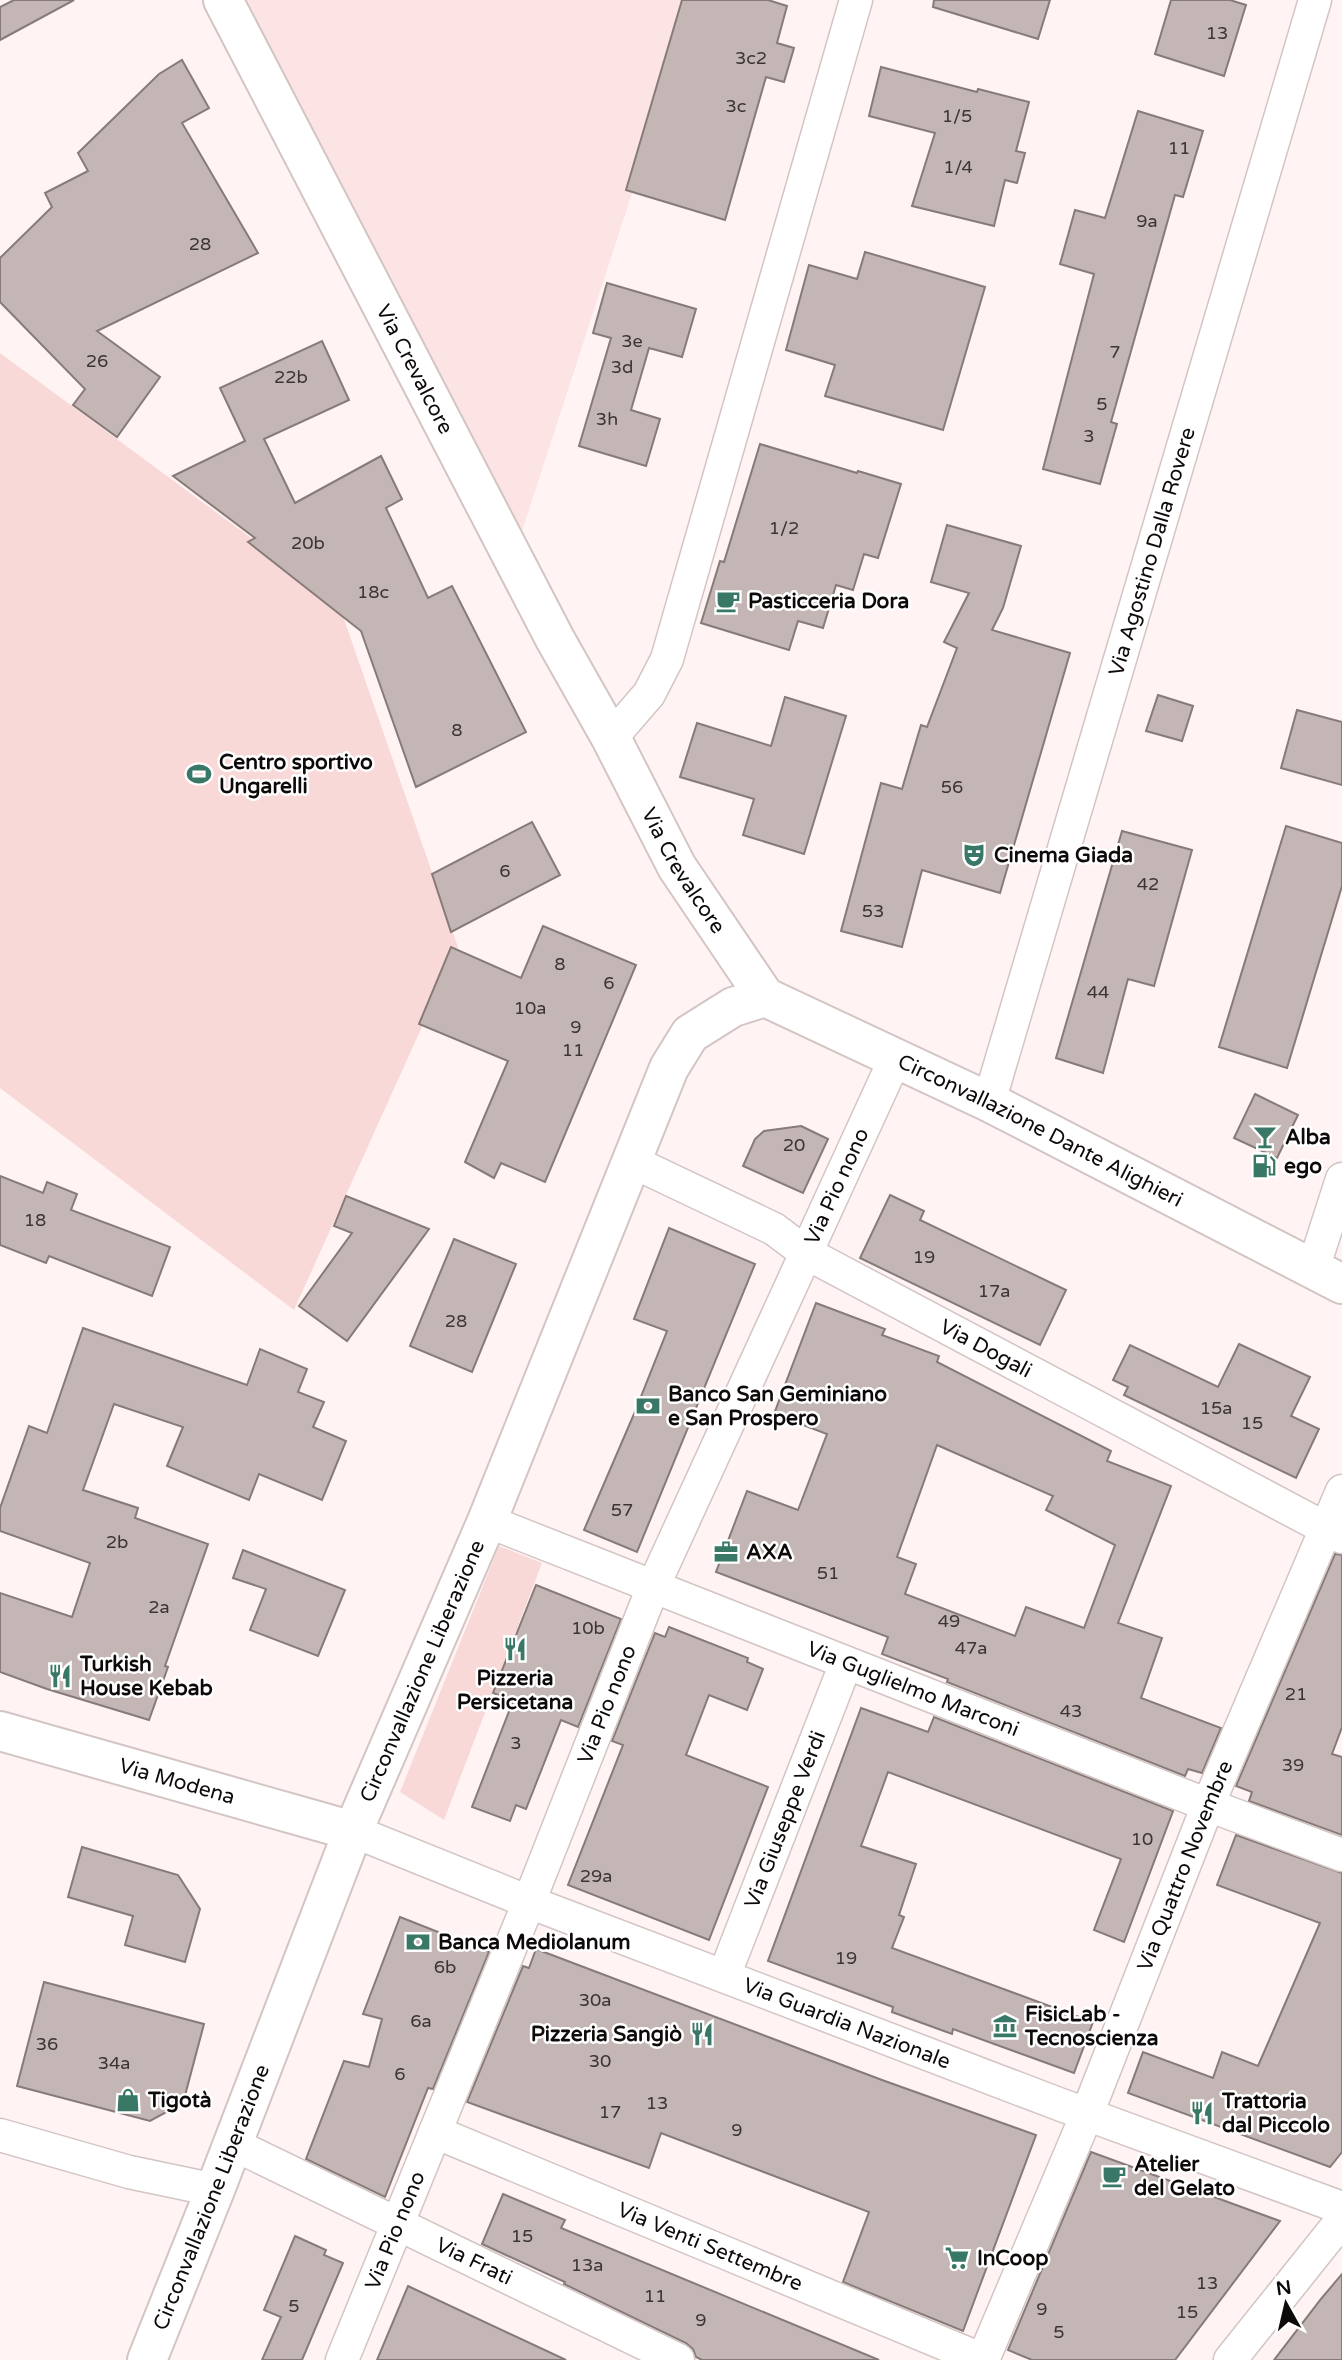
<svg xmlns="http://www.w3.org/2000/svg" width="1342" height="2360" font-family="'Varela Round',sans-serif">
<rect width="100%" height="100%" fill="#fff3f3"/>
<polygon fill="#fbe4e3" points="225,0 688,0 646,150 510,568"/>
<g fill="#f9d9d7">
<polygon points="0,353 338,602 458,947 294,1310 0,1088"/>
<polygon points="499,1546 542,1563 444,1820 400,1792"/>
</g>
<g fill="#c3b6b5" stroke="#877b7a" stroke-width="2" fill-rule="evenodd">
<polygon points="14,0 74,0 0,40 0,7"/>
<polygon points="682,0 768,0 787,6 777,43 794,48 784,82 766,77 725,220 626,190"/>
<polygon points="934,0 1050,0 1038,39 933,7"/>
<polygon points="1171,0 1230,0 1246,5 1224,76 1155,54"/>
<polygon points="182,60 209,108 182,123 258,253 97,331 160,377 117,437 73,405 85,389 0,302 0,258 52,207 45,193 88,171 78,153 159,74"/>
<polygon points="881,67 977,92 978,89 1029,102 1016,151 1025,153 1017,183 1005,180 994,226 912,206 935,133 869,116"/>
<polygon points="1138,111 1203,131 1183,197 1175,195 1111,422 1117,424 1100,484 1043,469 1094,274 1060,264 1075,210 1105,218"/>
<polygon points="865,252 985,287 943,430 825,396 835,365 786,350 809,265 857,279"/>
<polygon points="607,283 696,309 682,357 649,348 631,410 660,419 646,466 579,446 611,338 593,333"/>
<polygon points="322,341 349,400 264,439 295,503 381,456 402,499 386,508 428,598 452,586 526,732 416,787 361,631 248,542 255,538 173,476 245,441 220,388"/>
<polygon points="760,444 857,473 858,471 901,484 878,558 864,554 853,590 836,585 823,628 798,621 789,650 701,623 720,561 724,562"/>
<polygon points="947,525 1021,546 1003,608 992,630 1070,653 1000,893 922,870 902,947 841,931 881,783 902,789 921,725 927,727 957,648 944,642 969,593 931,582"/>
<polygon points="1158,695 1193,706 1182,741 1146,731"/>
<polygon points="785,697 846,716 804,854 743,835 754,799 680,777 697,723 771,746"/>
<polygon points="1297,710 1342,722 1342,785 1281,768"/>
<polygon points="532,822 560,875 451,932 432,874"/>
<polygon points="1286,826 1342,843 1342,886 1287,1068 1219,1047"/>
<polygon points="1122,831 1192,850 1154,986 1128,979 1103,1073 1056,1058"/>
<polygon points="543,926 636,965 545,1182 501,1163 494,1178 465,1162 508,1061 419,1024 451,947 521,978"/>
<polygon points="1255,1094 1298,1115 1277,1158 1234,1138"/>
<polygon points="801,1126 828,1139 803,1193 743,1166 755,1139 764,1131"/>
<polygon points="0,1176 43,1193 47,1182 77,1194 71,1210 170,1247 152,1296 49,1256 46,1263 0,1245"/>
<polygon points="890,1195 924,1211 920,1220 1066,1290 1040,1345 860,1258"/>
<polygon points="346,1196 429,1229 347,1341 299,1306 352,1233 334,1226"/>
<polygon points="669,1228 755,1264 637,1552 584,1530 634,1414 667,1331 634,1319"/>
<polygon points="454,1239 516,1264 472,1372 410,1346"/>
<path d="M816 1303 885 1329 882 1335 939 1356 937 1362 1111 1451 1107 1461 1171 1486 1118 1623 1162 1638 1141 1698 1221 1728 1202 1773 1188 1769 1185 1776 947 1682 948 1679 882 1654 888 1637 716 1572 747 1491 798 1510 827 1434 774 1414ZM937 1445 1053 1496 1046 1510 1115 1545 1084 1628 1026 1607 1015 1636 905 1594 916 1564 897 1557Z"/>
<polygon points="83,1328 247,1385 260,1349 307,1369 298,1392 324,1402 313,1427 346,1441 322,1500 259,1474 249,1500 167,1466 183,1427 114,1404 83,1490 138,1508 135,1518 208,1544 165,1666 168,1667 149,1720 47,1689 0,1672 0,1593 72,1617 90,1563 0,1531 0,1508 29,1426 47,1433"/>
<polygon points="1239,1344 1310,1377 1291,1416 1319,1429 1296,1478 1124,1395 1128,1387 1113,1380 1130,1345 1218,1387"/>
<polygon points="243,1550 345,1590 318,1656 250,1630 266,1589 233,1578"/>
<polygon points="1335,1554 1342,1555 1342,1727 1332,1754 1342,1757 1342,1835 1249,1801 1252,1792 1236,1786"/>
<polygon points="536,1585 621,1619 578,1727 561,1720 526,1809 516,1805 510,1821 472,1807 513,1701 493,1693"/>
<polygon points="669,1627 748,1658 747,1662 763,1669 747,1710 709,1695 686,1755 768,1787 709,1940 568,1885 623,1745 612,1741 655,1633 665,1637"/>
<polygon points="861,1708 928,1732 934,1717 1173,1811 1124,1942 1094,1930 1121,1859 888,1772 861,1846 916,1864 899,1915 904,1917 892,1948 1093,2022 1074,2073 953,2029 952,2034 892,2012 893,2007 768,1961"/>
<polygon points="1236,1835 1342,1873 1342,2152 1330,2167 1128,2093 1143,2052 1213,2078 1222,2052 1258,2066 1320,1923 1217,1885"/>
<polygon points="82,1847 178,1875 200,1909 185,1962 125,1945 133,1916 68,1897"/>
<polygon points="400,1917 489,1952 433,2089 428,2088 385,2197 306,2159 344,2061 369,2067 382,2019 363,2014"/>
<polygon points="536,1949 882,2080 1036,2135 963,2331 843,2282 869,2212 661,2133 649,2168 467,2102 523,1966 529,1968"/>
<polygon points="44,1982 204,2024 183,2103 150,2121 17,2086"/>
<polygon points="1091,2152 1280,2221 1175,2360 1032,2360 1008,2350"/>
<polygon points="503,2194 565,2220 561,2228 879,2360 702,2360 696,2357 693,2349 686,2343 564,2284 565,2282 482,2244"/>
<polygon points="295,2236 326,2250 324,2255 343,2263 302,2360 262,2360 281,2317 264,2310"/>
<polygon points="1342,2274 1342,2360 1274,2360 1321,2299"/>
<polygon points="408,2286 566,2360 377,2360"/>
</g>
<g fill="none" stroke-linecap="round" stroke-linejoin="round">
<g stroke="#d3c5c4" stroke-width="35">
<g id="minor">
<polyline points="611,738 649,694 667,659 856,0"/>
<path id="s1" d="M989 1102 1315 0"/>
<path id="s2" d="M631 1161 774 1229 806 1253 1342 1537"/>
<polyline points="1313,1269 1342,1179"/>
<path id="s3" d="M487 1521 1208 1805 1342 1855"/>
<path id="s4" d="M353 1831 529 1902 1056 2103 1342 2208"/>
<path id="s5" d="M724 1976 846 1663"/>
<path id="s6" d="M435 2132 983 2360"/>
<polyline points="0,2135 129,2172 215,2190"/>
<path id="s7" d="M233 2144 678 2360"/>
<path id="s8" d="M342 2360 529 1902 653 1587 895 1059"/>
<path id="s9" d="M983 2360 1087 2114 1208 1805 1342 1491"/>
<polyline points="1230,2360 1342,2220"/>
</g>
</g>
<g stroke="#d3c5c4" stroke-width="42">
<g id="secondary">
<path id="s10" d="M223 0 555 639 611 738 677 867 765 997"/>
<path id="s11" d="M0 1731 353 1831"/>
<path id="s12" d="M147 2360 215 2190 353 1831 487 1521 669 1068 690 1034 733 1007 765 997 989 1102 1342 1284"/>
</g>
</g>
<use href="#minor" stroke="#fff" stroke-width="32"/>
<use href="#secondary" stroke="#fff" stroke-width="38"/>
</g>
<defs>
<g id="cafe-bare" transform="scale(1.89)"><path d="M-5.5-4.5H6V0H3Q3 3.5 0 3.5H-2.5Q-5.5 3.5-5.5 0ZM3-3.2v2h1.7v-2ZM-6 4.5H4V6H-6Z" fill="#397866" stroke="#fff" stroke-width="2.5" paint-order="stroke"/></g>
<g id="stadium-bare" transform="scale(1.89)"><path d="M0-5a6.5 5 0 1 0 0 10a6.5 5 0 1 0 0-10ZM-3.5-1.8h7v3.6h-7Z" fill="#397866" stroke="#fff" stroke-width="2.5" paint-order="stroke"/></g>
<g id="theatre-bare" transform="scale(1.89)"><path d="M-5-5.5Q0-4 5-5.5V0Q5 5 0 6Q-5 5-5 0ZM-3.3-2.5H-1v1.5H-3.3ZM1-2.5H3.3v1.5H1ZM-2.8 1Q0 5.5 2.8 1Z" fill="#397866" stroke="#fff" stroke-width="2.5" paint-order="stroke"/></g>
<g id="bar-bare" transform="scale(1.89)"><path d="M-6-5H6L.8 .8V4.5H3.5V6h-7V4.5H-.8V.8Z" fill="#397866" stroke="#fff" stroke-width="2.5" paint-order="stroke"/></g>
<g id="fuel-bare" transform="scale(1.89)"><path d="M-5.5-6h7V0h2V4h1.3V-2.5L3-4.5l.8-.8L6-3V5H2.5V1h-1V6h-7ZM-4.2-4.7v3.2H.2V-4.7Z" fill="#397866" stroke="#fff" stroke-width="2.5" paint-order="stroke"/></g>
<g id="bank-bare" transform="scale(1.89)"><path d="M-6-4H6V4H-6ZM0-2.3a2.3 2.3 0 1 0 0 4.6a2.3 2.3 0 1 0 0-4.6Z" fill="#397866" stroke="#fff" stroke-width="2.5" paint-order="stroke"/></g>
<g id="office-bare" transform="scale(1.89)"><path d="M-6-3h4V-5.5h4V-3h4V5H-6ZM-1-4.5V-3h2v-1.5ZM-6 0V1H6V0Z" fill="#397866" stroke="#fff" stroke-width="2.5" paint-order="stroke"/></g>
<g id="restaurant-bare" transform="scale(1.89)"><path d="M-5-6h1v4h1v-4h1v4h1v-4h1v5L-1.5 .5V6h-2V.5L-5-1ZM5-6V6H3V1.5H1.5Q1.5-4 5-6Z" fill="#397866" stroke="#fff" stroke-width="2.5" paint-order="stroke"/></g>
<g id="museum-bare" transform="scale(1.89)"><path d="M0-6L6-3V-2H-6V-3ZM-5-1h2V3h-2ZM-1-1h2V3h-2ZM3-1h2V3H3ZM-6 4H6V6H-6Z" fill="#397866" stroke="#fff" stroke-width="2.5" paint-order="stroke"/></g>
<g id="shop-bare" transform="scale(1.89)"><path d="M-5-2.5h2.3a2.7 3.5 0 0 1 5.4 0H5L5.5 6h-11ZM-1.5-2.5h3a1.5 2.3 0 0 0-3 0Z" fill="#397866" stroke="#fff" stroke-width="2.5" paint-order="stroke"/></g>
<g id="supermarket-bare" transform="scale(1.89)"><path d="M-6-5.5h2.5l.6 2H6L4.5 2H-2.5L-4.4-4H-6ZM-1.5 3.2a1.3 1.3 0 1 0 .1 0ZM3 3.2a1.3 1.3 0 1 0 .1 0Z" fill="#397866" stroke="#fff" stroke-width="2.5" paint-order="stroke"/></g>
</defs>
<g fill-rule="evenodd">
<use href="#cafe-bare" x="728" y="601"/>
<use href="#stadium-bare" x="199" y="774"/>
<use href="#theatre-bare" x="974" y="855"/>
<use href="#bar-bare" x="1265" y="1137"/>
<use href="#fuel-bare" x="1264" y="1166"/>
<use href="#bank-bare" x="648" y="1406"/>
<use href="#office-bare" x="726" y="1552"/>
<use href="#restaurant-bare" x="515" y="1649"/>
<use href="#restaurant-bare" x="60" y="1676"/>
<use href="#bank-bare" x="418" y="1942"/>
<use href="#museum-bare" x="1005" y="2026"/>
<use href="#restaurant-bare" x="702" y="2034"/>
<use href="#shop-bare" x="128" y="2100"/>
<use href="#restaurant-bare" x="1202" y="2113"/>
<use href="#cafe-bare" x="1114" y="2176"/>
<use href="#supermarket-bare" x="957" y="2258"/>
</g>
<g text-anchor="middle" stroke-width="5" stroke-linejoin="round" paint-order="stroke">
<g font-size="18" fill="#3c3535">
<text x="1217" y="39">13</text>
<text x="751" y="64">3c2</text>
<text x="736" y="112">3c</text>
<text x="957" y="122">1/5</text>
<text x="1179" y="154">11</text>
<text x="958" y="173">1/4</text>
<text x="1147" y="227">9a</text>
<text x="200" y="250">28</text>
<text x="632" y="347">3e</text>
<text x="1115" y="358">7</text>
<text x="97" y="367">26</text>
<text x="622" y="373">3d</text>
<text x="291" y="383">22b</text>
<text x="1102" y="410">5</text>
<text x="607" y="425">3h</text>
<text x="1089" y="442">3</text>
<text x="784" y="534">1/2</text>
<text x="308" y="549">20b</text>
<text x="373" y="598">18c</text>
<text x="457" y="736">8</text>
<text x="952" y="793">56</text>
<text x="505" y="877">6</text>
<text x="1148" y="890">42</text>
<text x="873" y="917">53</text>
<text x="560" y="970">8</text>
<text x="609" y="989">6</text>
<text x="1098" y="998">44</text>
<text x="530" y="1014">10a</text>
<text x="576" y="1033">9</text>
<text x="573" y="1056">11</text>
<text x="794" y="1151">20</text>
<text x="35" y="1226">18</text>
<text x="924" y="1263">19</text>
<text x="994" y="1297">17a</text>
<text x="456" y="1327">28</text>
<text x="1216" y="1414">15a</text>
<text x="1252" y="1429">15</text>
<text x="622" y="1516">57</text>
<text x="117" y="1548">2b</text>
<text x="828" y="1579">51</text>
<text x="159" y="1613">2a</text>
<text x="949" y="1627">49</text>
<text x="588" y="1634">10b</text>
<text x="971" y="1654">47a</text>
<text x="1296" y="1700">21</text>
<text x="1071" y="1717">43</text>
<text x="516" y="1749">3</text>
<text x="1293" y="1771">39</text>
<text x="1142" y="1845">10</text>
<text x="596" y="1882">29a</text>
<text x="846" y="1964">19</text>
<text x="445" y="1973">6b</text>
<text x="595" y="2006">30a</text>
<text x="421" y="2027">6a</text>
<text x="47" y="2050">36</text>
<text x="600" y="2067">30</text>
<text x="114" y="2069">34a</text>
<text x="400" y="2080">6</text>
<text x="657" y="2109">13</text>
<text x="610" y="2118">17</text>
<text x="737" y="2136">9</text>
<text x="522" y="2242">15</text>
<text x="587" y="2271">13a</text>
<text x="1207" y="2289">13</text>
<text x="655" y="2302">11</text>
<text x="294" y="2312">5</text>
<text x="1042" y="2315">9</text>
<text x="1187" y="2318">15</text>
<text x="701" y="2326">9</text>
<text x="1059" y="2338">5</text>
</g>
<g font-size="21" fill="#0f0a0a" stroke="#fff">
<text dy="7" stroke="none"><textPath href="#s10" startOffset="416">Via Crevalcore</textPath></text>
<text dy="7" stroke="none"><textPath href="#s1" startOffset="574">Via Agostino Dalla Rovere</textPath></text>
<text dy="7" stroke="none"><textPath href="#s10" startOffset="985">Via Crevalcore</textPath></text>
<text dy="7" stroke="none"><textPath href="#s12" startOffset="1824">Circonvallazione Dante Alighieri</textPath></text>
<text dy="7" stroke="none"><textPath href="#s8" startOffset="1274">Via Pio nono</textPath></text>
<text dy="7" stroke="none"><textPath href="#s2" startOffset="402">Via Dogali</textPath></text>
<text dy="7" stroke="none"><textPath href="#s12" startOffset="742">Circonvallazione Liberazione</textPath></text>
<text dy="7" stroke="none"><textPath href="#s3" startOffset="458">Via Guglielmo Marconi</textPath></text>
<text dy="7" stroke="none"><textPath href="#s8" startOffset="707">Via Pio nono</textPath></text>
<text dy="7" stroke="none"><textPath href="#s11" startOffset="184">Via Modena</textPath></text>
<text dy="7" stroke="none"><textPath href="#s5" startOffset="168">Via Giuseppe Verdi</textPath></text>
<text dy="7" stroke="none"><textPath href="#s9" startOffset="534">Via Quattro Novembre</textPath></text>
<text dy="7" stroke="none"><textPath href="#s4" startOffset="530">Via Guardia Nazionale</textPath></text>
<text dy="7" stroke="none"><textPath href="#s12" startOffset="175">Circonvallazione Liberazione</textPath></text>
<text dy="7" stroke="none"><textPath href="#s8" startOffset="140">Via Pio nono</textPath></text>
<text dy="7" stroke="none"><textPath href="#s6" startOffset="298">Via Venti Settembre</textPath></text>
<text dy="7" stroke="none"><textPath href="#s7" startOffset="268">Via Frati</textPath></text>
</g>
<g font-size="21" font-weight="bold" fill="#0f0a0a" stroke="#fff" text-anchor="start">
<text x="748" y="608">Pasticceria Dora</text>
<text x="219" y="769">Centro sportivo<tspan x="219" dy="24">Ungarelli</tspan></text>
<text x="994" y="862">Cinema Giada</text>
<text x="1285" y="1144">Alba</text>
<text x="1284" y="1173">ego</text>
<text x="668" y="1401">Banco San Geminiano<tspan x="668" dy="24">e San Prospero</tspan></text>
<text x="746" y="1559">AXA</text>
<text x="80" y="1671">Turkish<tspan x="80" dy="24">House Kebab</tspan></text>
<text x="515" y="1685" text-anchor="middle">Pizzeria<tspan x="515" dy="24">Persicetana</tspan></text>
<text x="438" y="1949">Banca Mediolanum</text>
<text x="1025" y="2021">FisicLab -<tspan x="1025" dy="24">Tecnoscienza</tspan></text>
<text x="682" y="2041" text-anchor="end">Pizzeria Sangiò</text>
<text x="148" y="2107">Tigotà</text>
<text x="1222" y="2108">Trattoria<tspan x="1222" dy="24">dal Piccolo</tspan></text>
<text x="1134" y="2171">Atelier<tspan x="1134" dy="24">del Gelato</tspan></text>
<text x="977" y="2265">InCoop</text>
</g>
</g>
<g transform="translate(1286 2304) rotate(352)" stroke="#ffffff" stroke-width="5" paint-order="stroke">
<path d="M0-5L12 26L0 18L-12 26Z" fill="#0f0a0a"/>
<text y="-10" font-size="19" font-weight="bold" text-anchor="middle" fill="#0f0a0a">N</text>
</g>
</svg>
